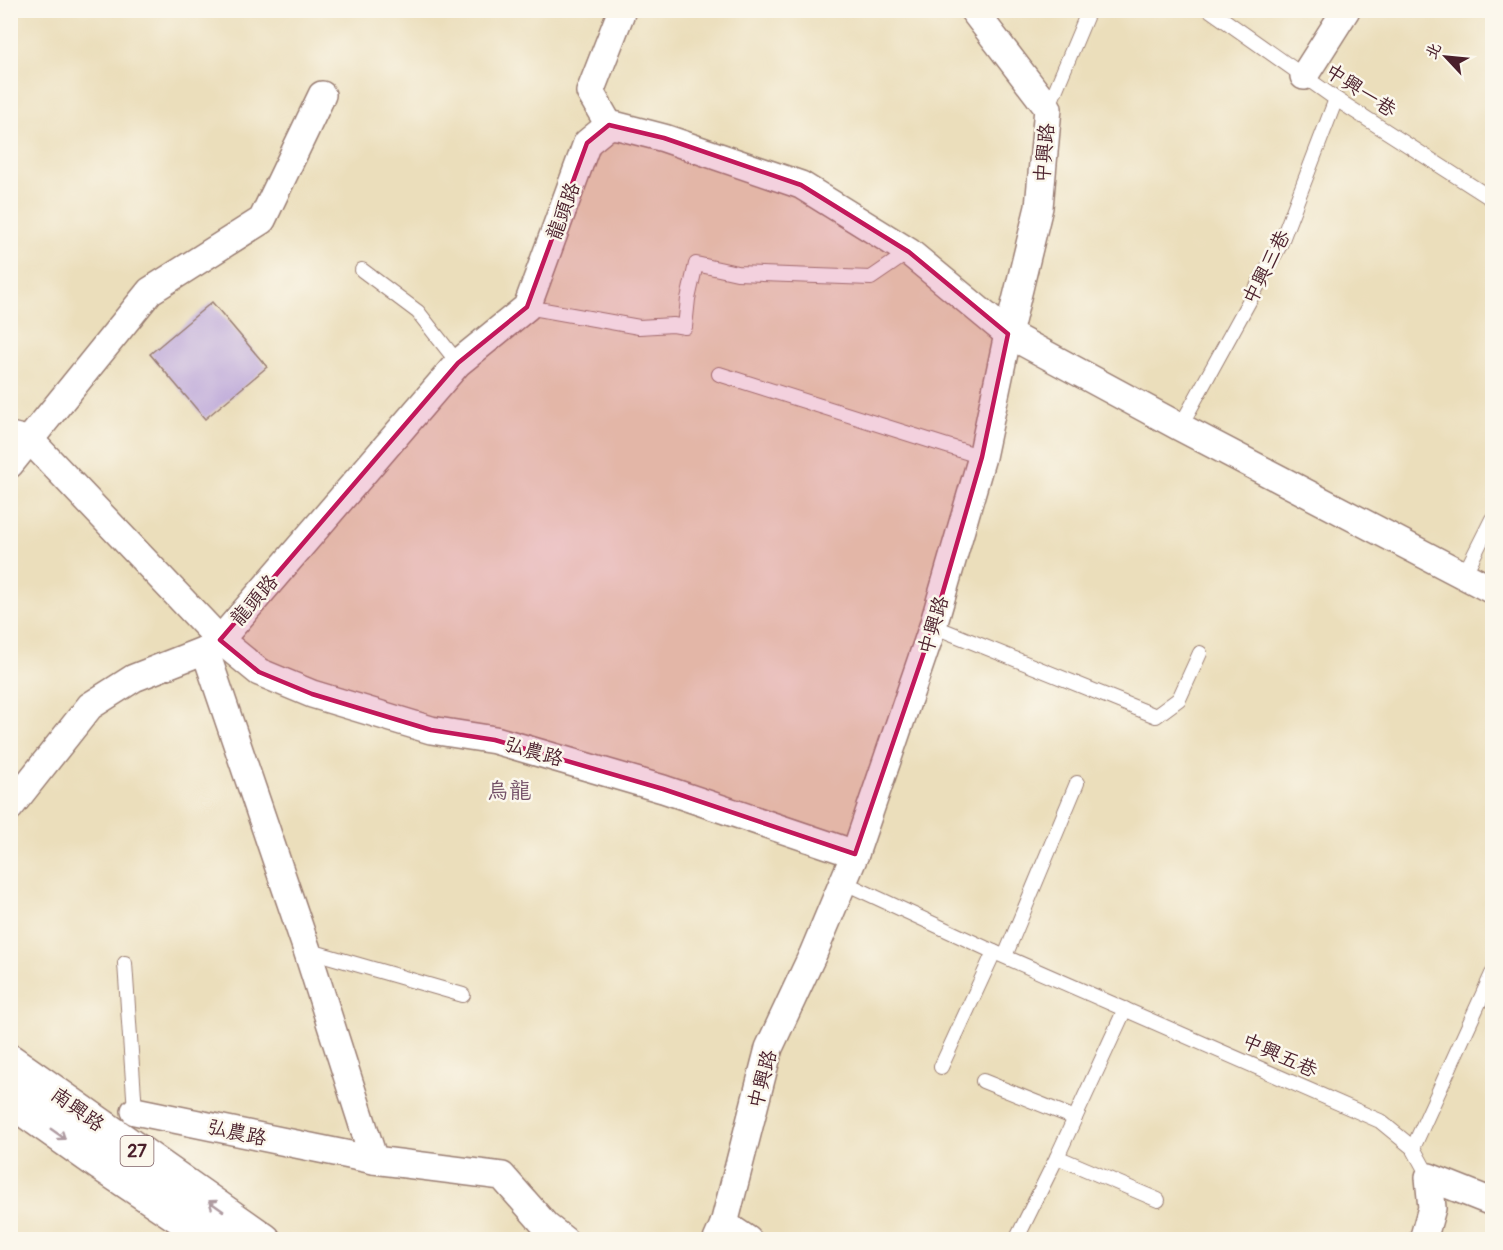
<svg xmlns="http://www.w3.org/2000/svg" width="1503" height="1250" font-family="Pangolin,'LXGW WenKai TC',sans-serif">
<rect width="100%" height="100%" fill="#fbf7ec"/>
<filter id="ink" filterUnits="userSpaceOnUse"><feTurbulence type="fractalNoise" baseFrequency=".0167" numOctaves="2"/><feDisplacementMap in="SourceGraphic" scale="12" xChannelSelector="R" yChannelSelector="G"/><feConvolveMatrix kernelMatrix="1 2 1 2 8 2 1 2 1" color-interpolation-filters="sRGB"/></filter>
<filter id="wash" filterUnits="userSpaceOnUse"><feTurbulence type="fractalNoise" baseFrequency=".008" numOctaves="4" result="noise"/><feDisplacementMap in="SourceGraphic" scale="24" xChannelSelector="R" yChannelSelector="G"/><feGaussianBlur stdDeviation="1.35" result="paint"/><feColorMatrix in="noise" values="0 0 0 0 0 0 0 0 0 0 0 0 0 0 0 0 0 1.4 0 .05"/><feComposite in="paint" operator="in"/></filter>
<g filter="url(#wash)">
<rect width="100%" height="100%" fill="#ebdebb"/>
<g id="blocks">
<polygon fill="#c1adda" points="212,302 267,367 205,419 150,354"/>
</g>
</g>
<g filter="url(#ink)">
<use href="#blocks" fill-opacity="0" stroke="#9a7e73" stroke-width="1.5"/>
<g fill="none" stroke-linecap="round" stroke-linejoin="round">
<g stroke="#9a7e73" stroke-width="16">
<g id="service">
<polyline points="1210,10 1336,99 1492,199"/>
<polyline points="1048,108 1089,10"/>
<polyline points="362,270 418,312 458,363"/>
<polyline points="527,307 639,327 673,325 685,327 688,299 696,264 737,273 871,278 909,252"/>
<polyline points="719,374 982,457"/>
<polyline points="1180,427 1280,245 1336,99"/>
<polyline points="1464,575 1492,519"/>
<polyline points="933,626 1156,716 1179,699 1200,653"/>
<polyline points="843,882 994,952 1380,1121 1413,1148 1429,1177"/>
<polyline points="307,950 463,995"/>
<polyline points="1005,956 1077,783"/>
<polyline points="125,963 135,1111 133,1114"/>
<polyline points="941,1067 994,952"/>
<polyline points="983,1081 1075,1118"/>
<polyline points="1413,1148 1492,974"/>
<polyline points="1057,1157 1158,1200"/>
<polyline points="1016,1240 1057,1157 1125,1009"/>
</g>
</g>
<g stroke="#9a7e73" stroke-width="30">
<g id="minor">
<polyline points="1304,76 1346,10"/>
<polyline points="609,125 590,92 622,10"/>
<polyline points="10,436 31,441 220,640 259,672 312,694 431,730 495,740 663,789 855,854"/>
<polyline points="10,464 150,291 262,220 322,95"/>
<polyline points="205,650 307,950 374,1160"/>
<polyline points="10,807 90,706 134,678 205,650 220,640 458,363 527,307 587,143 609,125 618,126 664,138 801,185 909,252 1008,334 1180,427 1492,590"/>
<polyline points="135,1111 374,1160 502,1176 546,1226 564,1240"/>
<polyline points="724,1224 748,1240"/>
<polyline points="717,1240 724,1224 769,1048 813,954 855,854 933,626 982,457 1008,334 1039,207 1048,108 973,10"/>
<polyline points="1423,1240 1432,1208 1429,1177 1492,1202"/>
</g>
</g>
<g stroke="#9a7e73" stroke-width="36">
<g id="primary">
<polyline points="10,1061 264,1240"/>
<polyline points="10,1100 99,1163 214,1240"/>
</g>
</g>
<use href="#service" stroke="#fff" stroke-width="14"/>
<use href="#minor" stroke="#fff" stroke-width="27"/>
<use href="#primary" stroke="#fff" stroke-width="33"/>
</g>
<defs><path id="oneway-shaft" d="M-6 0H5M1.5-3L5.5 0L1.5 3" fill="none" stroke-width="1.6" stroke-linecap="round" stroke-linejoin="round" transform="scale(1.5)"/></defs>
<g stroke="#ae9aa0">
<use href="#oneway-shaft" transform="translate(58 1134) rotate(35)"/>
<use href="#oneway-shaft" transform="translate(216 1206) rotate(-145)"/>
</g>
</g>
<path fill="#c2185b" fill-opacity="0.2" stroke="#c2185b" stroke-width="4.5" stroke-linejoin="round" d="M609 125 664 138 801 185 909 252 1008 334 982 457 933 626 855 854 663 789 495 740 431 730 312 694 259 672 220 640 458 363 527 307 587 143Z"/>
<g text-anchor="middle" stroke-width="5" stroke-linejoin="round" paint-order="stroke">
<rect fill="#fbf7ec" stroke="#7f6065" stroke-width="1.5" x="120.5" y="1136" width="33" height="30" rx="4.5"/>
<g font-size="18" font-weight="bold" fill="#4a1f2b">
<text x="137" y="1157">27</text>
</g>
<g font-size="20" fill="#4a1f2b" stroke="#fbf7ec">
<text transform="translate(1361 90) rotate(33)" y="7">中興一巷</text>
<text transform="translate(1044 153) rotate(-85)" y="7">中興路</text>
<text transform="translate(563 211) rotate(-70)" y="7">龍頭路</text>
<text transform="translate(1266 267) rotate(-63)" y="7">中興三巷</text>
<text transform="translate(254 600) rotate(-49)" y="7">龍頭路</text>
<text transform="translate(933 625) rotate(-73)" y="7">中興路</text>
<text transform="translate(534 751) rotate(16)" y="7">弘農路</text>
<text transform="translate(1280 1055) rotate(24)" y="7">中興五巷</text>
<text transform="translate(762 1079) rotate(-75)" y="7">中興路</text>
<text transform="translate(78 1109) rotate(36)" y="7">南興路</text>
<text transform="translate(237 1132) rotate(12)" y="7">弘農路</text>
</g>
<g font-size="22" fill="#745168" stroke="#fbf7ec">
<text x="509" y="798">烏龍</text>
</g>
</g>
<rect width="1503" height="1250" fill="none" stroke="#fbf7ec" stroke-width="36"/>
<g transform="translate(1446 57) rotate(296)" stroke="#fbf7ec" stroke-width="4.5" paint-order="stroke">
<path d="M0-4.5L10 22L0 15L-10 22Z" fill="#4a1f2b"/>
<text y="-9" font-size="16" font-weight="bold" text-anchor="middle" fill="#4a1f2b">北</text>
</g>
</svg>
